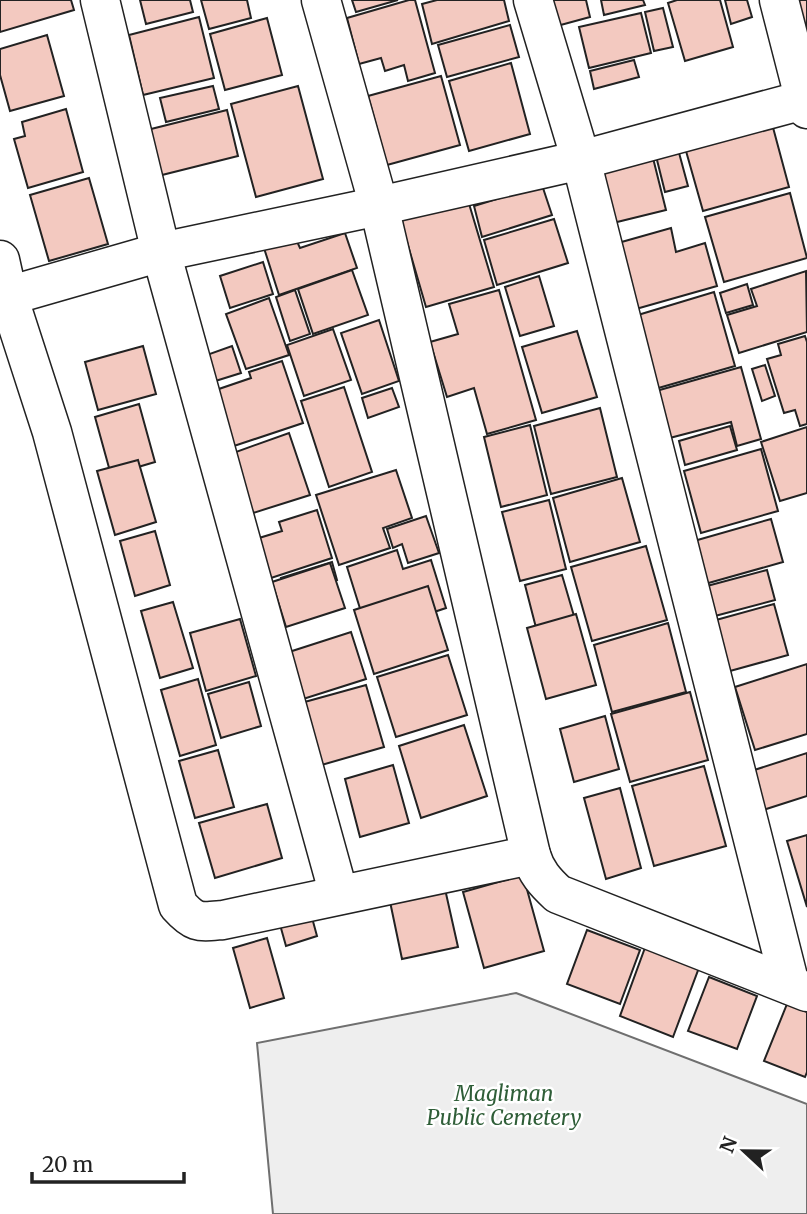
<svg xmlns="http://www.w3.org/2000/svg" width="807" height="1214" font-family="Merriweather,serif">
<rect width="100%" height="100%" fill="#fff"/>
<polygon fill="#eee" stroke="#6f6f6f" stroke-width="2" points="516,993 807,1104 807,1214 273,1214 257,1043"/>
<g fill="#f3c9c0" stroke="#222" stroke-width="2">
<polygon points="0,0 71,0 74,10 0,32"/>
<polygon points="140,0 190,0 193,12 146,24"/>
<polygon points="201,0 247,0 251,18 209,29"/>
<polygon points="352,0 398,0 356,12"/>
<polygon points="409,0 415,0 435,73 408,81 404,65 385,71 381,58 359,64 347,18"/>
<polygon points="437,0 504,0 509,21 432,44 422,4"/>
<polygon points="551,0 586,0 590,17 557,26"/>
<polygon points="601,0 643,0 645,5 604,15"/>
<polygon points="677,0 720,0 733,47 685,61 668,3"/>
<polygon points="725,0 747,0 752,17 731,24"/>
<polygon points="789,0 807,0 807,66"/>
<polygon points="663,8 673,47 654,51 645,12"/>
<polygon points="641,13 651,53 589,68 579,27"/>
<polygon points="199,17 214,78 143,95 129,35"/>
<polygon points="267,18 282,75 225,90 210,34"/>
<polygon points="510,25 519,57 447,77 438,45"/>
<polygon points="47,35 64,96 10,111 0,75 0,49"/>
<polygon points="634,60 639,77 594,89 590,71"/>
<polygon points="511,63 530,134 469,151 449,81"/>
<polygon points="441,76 460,145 387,165 368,96"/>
<polygon points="213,86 219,109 166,122 160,98"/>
<polygon points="298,86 323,179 256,197 231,104"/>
<polygon points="66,109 83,172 28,188 14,139 25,136 22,122"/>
<polygon points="227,110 238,156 154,177 143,131"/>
<polygon points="771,120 789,187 703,211 684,144"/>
<polygon points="675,138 688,186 665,192 653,144"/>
<polygon points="651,150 666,210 613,223 598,164"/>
<polygon points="89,178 108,244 49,261 30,195"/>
<polygon points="542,185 552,215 482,237 474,206"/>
<polygon points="790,193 807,258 724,282 705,217"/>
<polygon points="467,197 494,287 426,307 400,218"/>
<polygon points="554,219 568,263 497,285 484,240"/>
<polygon points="671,228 676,252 705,243 717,286 636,309 618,243"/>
<polygon points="345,233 357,268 279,295 264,248 295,237 300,248"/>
<polygon points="263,262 273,294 230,308 220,276"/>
<polygon points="352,270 368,315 313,334 298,289"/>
<polygon points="806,271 807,332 739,353 727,315 757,306 751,289"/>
<polygon points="539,276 554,326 520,336 505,287"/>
<polygon points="747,284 753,305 726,313 720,293"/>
<polygon points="295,290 310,334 290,341 276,297"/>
<polygon points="499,290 536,420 487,434 474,388 447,397 430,342 458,334 449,304"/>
<polygon points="714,292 735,366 648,391 628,318"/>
<polygon points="269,298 289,355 246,369 226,314"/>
<polygon points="379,320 399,381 362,394 341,333"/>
<polygon points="333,329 351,380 304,396 287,345"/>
<polygon points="577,331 597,397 542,413 522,347"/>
<polygon points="805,336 807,342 807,424 800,426 795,410 784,413 767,359 781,355 778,344"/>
<polygon points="143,346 156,394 98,410 85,362"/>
<polygon points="232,346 241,373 209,383 201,357"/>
<polygon points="282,361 303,423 231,447 213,391 251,378 249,372"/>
<polygon points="765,365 775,396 762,401 752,369"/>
<polygon points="741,367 761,439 737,446 731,422 662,440 649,393"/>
<polygon points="344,387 372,472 329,487 301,401"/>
<polygon points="392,388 399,407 368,418 362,398"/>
<polygon points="139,404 155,462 111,475 95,417"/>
<polygon points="600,408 617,477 551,494 534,426"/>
<polygon points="530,425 547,495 501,507 484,437"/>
<polygon points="730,426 737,450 685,465 679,441"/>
<polygon points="807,427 807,493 780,501 761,442"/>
<polygon points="289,433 310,495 253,513 233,453"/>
<polygon points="761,449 778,511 701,533 684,471"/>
<polygon points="138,460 156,522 115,535 97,471"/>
<polygon points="396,470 412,518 383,528 390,548 339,565 316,495"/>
<polygon points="622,478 640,542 570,562 553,498"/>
<polygon points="549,500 566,569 520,581 502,512"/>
<polygon points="317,510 332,558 271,578 259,538 282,531 279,522"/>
<polygon points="426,516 439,553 408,563 402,544 393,548 387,529"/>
<polygon points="771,519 783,562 705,584 694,541"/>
<polygon points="155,531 170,585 135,596 120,541"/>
<polygon points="646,546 667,620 592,641 571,567"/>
<polygon points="397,550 403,569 431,560 446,608 368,634 347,567"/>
<polygon points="332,562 337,580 286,597 281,578"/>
<polygon points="330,563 345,608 286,627 272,582"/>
<polygon points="767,570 775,600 715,616 707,586"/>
<polygon points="562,575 581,640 542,651 525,585"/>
<polygon points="428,586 448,650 374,674 354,610"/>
<polygon points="173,602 193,668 160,678 141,611"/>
<polygon points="774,604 788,655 730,671 716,620"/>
<polygon points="576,614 596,685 546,699 527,628"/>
<polygon points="240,619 256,676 206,691 190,633"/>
<polygon points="668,623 686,692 612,712 594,645"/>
<polygon points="351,632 366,679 300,700 286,653"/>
<polygon points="448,655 467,715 396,737 377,677"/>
<polygon points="807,664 807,734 755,750 735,687"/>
<polygon points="198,679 216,745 180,756 161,690"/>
<polygon points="249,682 261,726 221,738 208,694"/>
<polygon points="366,685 384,747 318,766 301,703"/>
<polygon points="690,692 708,760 630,782 611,714"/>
<polygon points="605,716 619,769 574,782 560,729"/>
<polygon points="464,725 487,796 421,818 399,746"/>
<polygon points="218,750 234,807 195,818 179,761"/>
<polygon points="807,753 807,796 757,812 745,773"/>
<polygon points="393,765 409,823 360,837 345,779"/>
<polygon points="704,766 726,846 654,866 632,786"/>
<polygon points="620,788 641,868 606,879 584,798"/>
<polygon points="267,804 282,858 215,878 199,823"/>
<polygon points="807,835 807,907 787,841"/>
<polygon points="523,875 544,951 484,968 463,892"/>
<polygon points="443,880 458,947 402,959 388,892"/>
<polygon points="308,903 317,936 286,946 277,914"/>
<polygon points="587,930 640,950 620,1004 567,984"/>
<polygon points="267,938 284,998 250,1008 233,948"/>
<polygon points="646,945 700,965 673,1037 620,1016"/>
<polygon points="709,977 757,996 737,1049 688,1031"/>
<polygon points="787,1004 807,1012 807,1072 805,1077 764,1061"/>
</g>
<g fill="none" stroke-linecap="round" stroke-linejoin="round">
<g stroke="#222" stroke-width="41">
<g id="minor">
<polyline points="100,0 161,252 339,895"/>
<path d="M321 0 379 206 531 855C536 872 545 882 558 894L807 992"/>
<polyline points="533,0 581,160 790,985"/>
<polyline points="779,0 807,109"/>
<path d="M0 260 8 296 52 432 178 905C195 924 199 922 223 920L531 855"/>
<polyline points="8,296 161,252 379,206 581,160 807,99"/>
</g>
</g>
<use href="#minor" stroke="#fff" stroke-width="38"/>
</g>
<g text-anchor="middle" stroke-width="5" stroke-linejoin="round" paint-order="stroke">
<g font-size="21" font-style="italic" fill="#2f5e38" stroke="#fff">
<text x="504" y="1101">Magliman<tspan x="504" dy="24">Public Cemetery</tspan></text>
</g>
</g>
<g transform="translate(744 1151) rotate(292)" stroke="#ffffff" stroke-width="5" paint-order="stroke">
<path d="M0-5L12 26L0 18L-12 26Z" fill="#222222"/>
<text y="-10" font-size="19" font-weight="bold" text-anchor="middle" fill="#222222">N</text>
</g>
<path d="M32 1172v10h152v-10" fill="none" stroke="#222222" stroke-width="3.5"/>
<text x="42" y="1172" font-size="21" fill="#222222" stroke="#ffffff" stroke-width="5" paint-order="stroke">20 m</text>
</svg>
